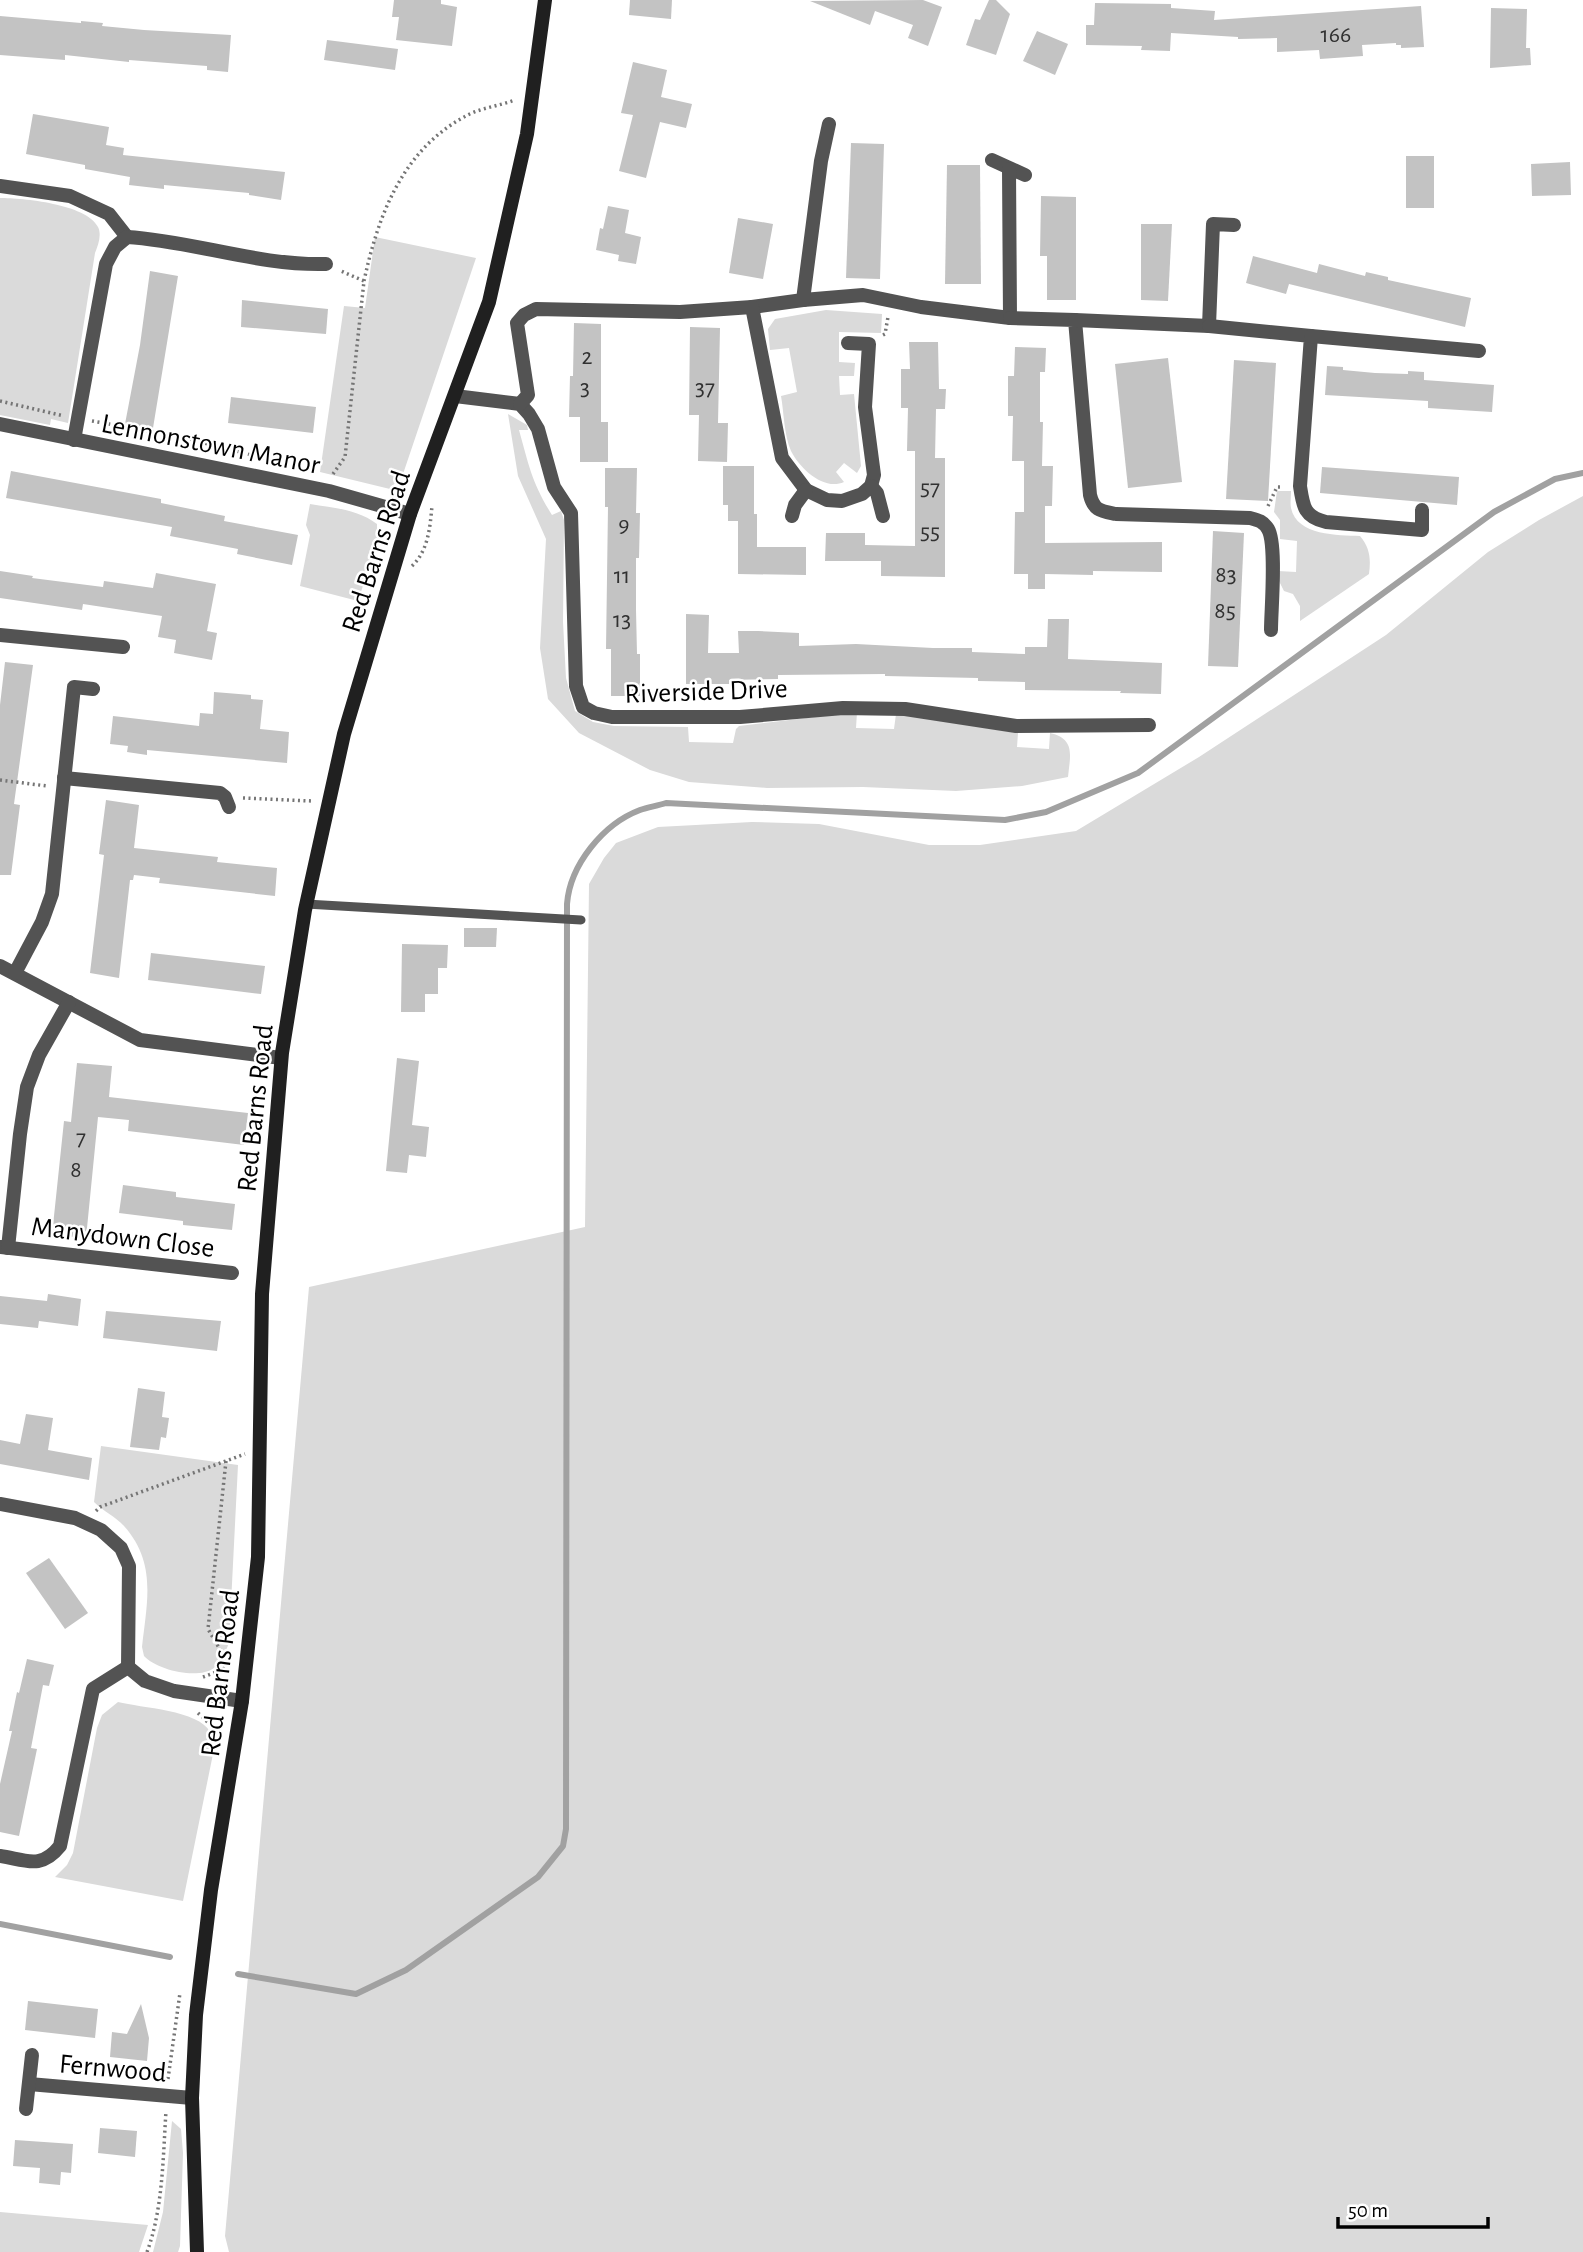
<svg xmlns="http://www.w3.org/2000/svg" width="1583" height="2252" font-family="'Alegreya Sans',sans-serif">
<rect width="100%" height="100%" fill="#fff"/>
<g fill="#dadada">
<path d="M0 198C22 198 87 204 98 227 102 235 98 245 95 253L68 423 51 419 50 425 0 415Z"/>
<polygon points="375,237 476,258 403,474 390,489 320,472 344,306 365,308"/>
<path d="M826 310 882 314 881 333 839 332V362L855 363 854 376H839L840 395 854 394 861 466 857 473 844 463 836 472 844 482C824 491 800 469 791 451 784 435 784 413 781 396L797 392 789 348 770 350 768 329 775 319Z"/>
<path d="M508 414 527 425 528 430H519C529 466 532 483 552 515L561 511 564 520 563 622 566 678 575 711 593 722 614 726 688 727 689 742 733 743 736 729 739 726 857 712 856 728 894 729 896 714 1018 733 1017 747 1049 749 1050 733C1076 739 1070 756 1068 777L1022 786 956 791 863 787 767 788 689 782 650 770 579 733 548 699 540 648 546 539 518 476Z"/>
<path d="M1277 491H1291C1291 497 1290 503 1291 508 1297 536 1338 535 1360 536 1370 548 1371 559 1369 574L1300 621V606L1293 594 1284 591 1279 581 1278 571 1296 572 1297 541 1280 539V520L1274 512Z"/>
<polygon points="1583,496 1583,2252 229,2252 225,2236 309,1287 585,1227 589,884 604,858 616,843 658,827 752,822 819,824 929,845 980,845 1076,831 1199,757 1386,635 1488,552 1539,520"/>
<path d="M310 504C334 508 357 509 377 524V543L358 601 300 586 310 535 306 525Z"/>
<path d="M101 1446 238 1465 229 1643C225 1652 223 1662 214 1668 198 1680 157 1670 144 1656L142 1647C147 1602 157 1563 124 1526 116 1517 103 1511 94 1502Z"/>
<path d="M118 1702C141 1708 199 1710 210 1732 214 1739 213 1747 213 1754L183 1901 55 1877 67 1865 73 1853 97 1728 102 1715Z"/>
<polygon points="172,2121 181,2129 183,2153 180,2246 178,2252 153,2252 163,2212"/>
<polygon points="0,2212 148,2225 139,2252 0,2252"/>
</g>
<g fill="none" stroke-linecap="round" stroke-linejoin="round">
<g stroke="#a1a1a1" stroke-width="6">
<polyline points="0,1924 170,1957"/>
<path d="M238 1974 356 1994 406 1970 538 1877 563 1846 566 1829 567 904C570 865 603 824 640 810 648 807 657 806 666 803L1005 820 1046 812 1138 773 1494 512 1555 479 1583 473"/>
</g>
</g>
<g fill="#c3c3c3">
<polygon points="394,0 441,0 441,4 457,7 452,46 396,40 399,17 392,17"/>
<polygon points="630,0 672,0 671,19 629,15"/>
<polygon points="923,0 942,7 928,46 908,38 913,25 875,11 870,25 810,1"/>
<polygon points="989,0 996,0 1010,14 996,55 966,45 975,19 980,20"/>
<polygon points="1095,3 1171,4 1171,8 1215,11 1214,20 1421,6 1424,47 1401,48 1401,45 1396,45 1396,43 1362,45 1363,56 1320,59 1319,50 1277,52 1277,38 1238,39 1238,37 1171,33 1170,51 1141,50 1142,46 1086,45 1086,25 1094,25"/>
<polygon points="1491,8 1527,9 1526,48 1530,48 1531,65 1490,68"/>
<polygon points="0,16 81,23 81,21 103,23 102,26 144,30 231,35 228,72 207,70 207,66 129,60 129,62 65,55 65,60 0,55"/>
<polygon points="1037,31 1068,44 1055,75 1023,61"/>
<polygon points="327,40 398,49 395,70 324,60"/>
<polygon points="633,62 667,70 661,97 692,104 686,128 660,122 646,178 619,171 633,115 621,113"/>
<polygon points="33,114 109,127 106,145 124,148 123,155 285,172 281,200 249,195 249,193 164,185 164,189 129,185 130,177 85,169 85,165 26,154"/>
<polygon points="851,143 884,144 880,279 846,278"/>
<rect x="1406" y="156" width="28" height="52"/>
<polygon points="1570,162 1571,195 1532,196 1531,164"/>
<polygon points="947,165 980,165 981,284 945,284"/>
<polygon points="1041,196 1076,197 1076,300 1047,300 1047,256 1040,256"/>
<polygon points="608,206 629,210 625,233 641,237 636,264 618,261 619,255 596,250 600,228 603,229"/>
<polygon points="738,218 773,224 763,279 729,273"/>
<polygon points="1141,224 1172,224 1168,301 1141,300"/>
<polygon points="1253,256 1317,273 1319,264 1365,276 1366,272 1388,277 1388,280 1471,298 1465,327 1289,284 1286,294 1246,283"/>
<polygon points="150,271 178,276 153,428 125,424 140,345"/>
<polygon points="242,300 328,309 326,334 241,327"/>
<polygon points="574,323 601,324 601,422 608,422 608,462 580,462 580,417 569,417 570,376 573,376"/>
<polygon points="690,327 720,328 718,423 728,423 727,462 698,461 699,415 689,415"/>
<polygon points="909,342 938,342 939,389 946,389 945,409 936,409 935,458 945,458 945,577 881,576 881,561 825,561 826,533 865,533 865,545 915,546 915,451 907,451 908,408 901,408 901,369 910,369"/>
<polygon points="1015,347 1046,348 1045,372 1040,372 1040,422 1043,422 1042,466 1053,466 1052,506 1045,506 1045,543 1162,542 1162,572 1093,571 1093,575 1045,574 1045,589 1028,589 1028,574 1014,574 1015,512 1024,512 1024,461 1012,461 1013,416 1008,416 1008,376 1014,376"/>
<polygon points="1168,358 1182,482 1128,488 1115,364"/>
<polygon points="1234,360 1276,363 1268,501 1226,499"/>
<polygon points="1327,366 1343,367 1343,370 1375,373 1408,374 1408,371 1424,372 1424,380 1494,385 1492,412 1428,408 1428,401 1325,395"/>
<polygon points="231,397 316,407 313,433 228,423"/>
<polygon points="723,466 754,466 754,514 757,514 757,547 806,547 806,575 738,574 738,521 728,521 728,505 723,505"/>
<polygon points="1322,467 1459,477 1457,505 1320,493"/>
<polygon points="605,468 637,468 636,513 640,513 639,558 636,558 636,610 637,654 640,654 640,696 611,696 611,649 606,649 608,507 605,507"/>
<polygon points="11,471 161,499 161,503 225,516 224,521 298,535 292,565 237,554 238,549 170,536 172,527 6,498"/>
<polygon points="1213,531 1244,533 1238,667 1208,666"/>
<polygon points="0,571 33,576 32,578 103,587 104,581 153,588 156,573 216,584 207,631 217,633 212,660 174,653 176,640 158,637 162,616 83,604 82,610 0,598"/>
<polygon points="686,614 709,615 708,653 739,653 738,631 758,631 799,633 799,646 856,644 933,648 972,648 972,652 1025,654 1025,647 1047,647 1048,619 1069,619 1068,659 1162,663 1161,694 1120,693 1121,691 1025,690 1025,682 978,681 978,678 885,676 885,674 778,675 778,679 729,680 729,684 686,684"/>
<polygon points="5,662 33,665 14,804 20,805 11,875 0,875 0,705"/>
<polygon points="214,692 251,695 251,699 263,700 260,729 289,732 287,763 147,750 147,755 127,752 128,746 110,744 113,716 199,726 200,713 213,714"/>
<polygon points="106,800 139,805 134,848 218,857 217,862 277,868 275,896 159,883 160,878 134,875 133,880 130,880 119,978 90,973 104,855 99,854"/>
<polygon points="464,928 497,928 496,947 464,947"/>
<polygon points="402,944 448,945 447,968 438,968 438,994 425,994 425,1012 401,1012"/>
<polygon points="151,953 265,966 261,994 148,980"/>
<polygon points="397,1058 419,1061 412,1125 429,1127 426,1157 409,1155 407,1173 386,1171"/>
<polygon points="77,1063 112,1066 109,1097 248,1113 244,1145 128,1131 129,1120 98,1117 86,1238 52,1235 64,1121 71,1122"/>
<polygon points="123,1185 176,1192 176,1197 235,1204 232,1230 183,1225 183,1221 119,1213"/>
<polygon points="48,1294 81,1299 78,1326 39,1321 38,1328 0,1324 0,1296 47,1301"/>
<polygon points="106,1311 221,1321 217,1351 103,1338"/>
<polygon points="138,1388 165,1392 162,1417 169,1418 166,1438 161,1437 159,1450 130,1447"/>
<polygon points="26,1414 53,1418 48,1450 92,1458 89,1480 0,1464 0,1440 20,1444"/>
<polygon points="49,1558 88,1613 65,1629 26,1573"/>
<polygon points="27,1659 54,1665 49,1686 43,1685 31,1748 37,1749 19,1836 0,1832 0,1784 12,1731 9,1731 17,1692 19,1693"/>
<polygon points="28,2001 98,2009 95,2038 25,2030"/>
<polygon points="141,2004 149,2038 147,2061 110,2057 112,2032 127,2034"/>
<polygon points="100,2128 137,2131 135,2157 98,2153"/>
<polygon points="15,2140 73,2144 71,2173 61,2172 60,2185 39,2183 40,2168 13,2166"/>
</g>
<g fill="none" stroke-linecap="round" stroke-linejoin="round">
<g stroke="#757575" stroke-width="3.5" stroke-dasharray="2 3.5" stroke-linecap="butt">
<path d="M364 281C378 216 402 151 464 117 479 108 499 106 515 100"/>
<polyline points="883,335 885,334 888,317"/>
<polyline points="0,401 64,416"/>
<polyline points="92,421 173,435 279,462"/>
<polyline points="333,474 345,457 364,281 341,271"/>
<polyline points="1268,506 1277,487 1283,487"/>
<path d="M412 566C428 551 430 528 432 506"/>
<polyline points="0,780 47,786"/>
<polyline points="243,798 312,801"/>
<polyline points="226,1461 208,1629 228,1663"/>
<polyline points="96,1511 100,1507 245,1454"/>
<polyline points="203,1677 222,1670 230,1663"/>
<polyline points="198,1713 217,1731 217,1740"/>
<polyline points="168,2079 180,1993"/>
<path d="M147 2252C163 2209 163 2157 166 2111"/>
</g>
<polyline stroke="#535353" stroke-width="9" points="306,904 581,920"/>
<g stroke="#535353" stroke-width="14">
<polyline points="992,160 1025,175"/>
<polyline points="0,186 70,196 109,214 127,237"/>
<polyline points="803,300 863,295 921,307 1010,318 1009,169"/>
<polyline points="752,307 803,300 821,161 829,124"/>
<path d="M1010 318 1075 320 1090 495C1094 511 1101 511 1116 514L1250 518C1258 520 1263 521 1268 529 1277 544 1271 610 1271 630"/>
<polyline points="1075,320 1209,326 1213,224 1234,225"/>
<path d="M1209 326 1311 336 1300 486C1303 506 1304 517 1326 522L1422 530V510"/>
<polyline points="1311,336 1479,351"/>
<polyline points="455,396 520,404 529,414 538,429 554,487 571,513 576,686 583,707 594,713 612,717 740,717 843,708 905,709 1016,726 1149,725"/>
<polyline points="520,404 528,395 517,323 524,315 536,309 680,312 752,307 782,458 806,490 827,500 842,501 862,494 871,486 874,475 865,407 869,344 848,343"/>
<polyline points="0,424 329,491 410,514"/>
<path d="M74 440 106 264 115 247 127 237C193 241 259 266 326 264"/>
<polyline points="871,486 877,493 883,516"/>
<polyline points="792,516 795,505 806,490"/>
<polyline points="0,635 123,647"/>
<polyline points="64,778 220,793 225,797 229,807"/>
<polyline points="0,966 140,1040 281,1058"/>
<polyline points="15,973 42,922 52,894 74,687 93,689"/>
<polyline points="1,1247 232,1273"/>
<polyline points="8,1248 20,1134 27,1087 39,1055 69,1002"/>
<polyline points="0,1504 75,1518 101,1530 121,1548 129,1566 128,1667 145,1681 174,1691 242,1701"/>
<path d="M0 1856C26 1860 41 1870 60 1846L93 1689 128 1667"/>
<polyline points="29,2084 192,2098"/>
<polyline points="26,2109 32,2055"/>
</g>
<polyline stroke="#202020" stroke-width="14" points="197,2252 192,2098 196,2015 211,1890 242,1701 258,1557 262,1294 282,1053 305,910 344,734 410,514 489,302 527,134 545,0"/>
</g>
<g text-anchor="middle" stroke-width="5" stroke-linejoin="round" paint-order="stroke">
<g font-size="24" fill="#313131">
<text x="1336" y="42">166</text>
<text x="587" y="364">2</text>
<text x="585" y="395">3</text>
<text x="705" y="395">37</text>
<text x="930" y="495">57</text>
<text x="624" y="532">9</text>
<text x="930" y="539">55</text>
<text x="1226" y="582">83</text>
<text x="622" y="583">11</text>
<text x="1225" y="618">85</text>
<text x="622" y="627">13</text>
<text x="81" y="1145">7</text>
<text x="76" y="1177">8</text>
</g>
<g font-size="28" fill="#000" stroke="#fff">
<text transform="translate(211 443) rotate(11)" y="10">Lennonstown Manor</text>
<text transform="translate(375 551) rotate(-72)" y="10">Red Barns Road</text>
<text transform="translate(706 690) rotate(-2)" y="10">Riverside Drive</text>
<text transform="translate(254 1108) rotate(-84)" y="10">Red Barns Road</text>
<text transform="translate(123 1236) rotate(7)" y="10">Manydown Close</text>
<text transform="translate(219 1673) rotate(-83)" y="10">Red Barns Road</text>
<text transform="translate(113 2067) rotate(5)" y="10">Fernwood</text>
</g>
</g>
<path d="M1338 2217v10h150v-10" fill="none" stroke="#000000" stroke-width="3.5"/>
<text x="1348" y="2217" font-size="21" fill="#000000" stroke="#ffffff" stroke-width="5" paint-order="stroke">50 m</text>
</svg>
